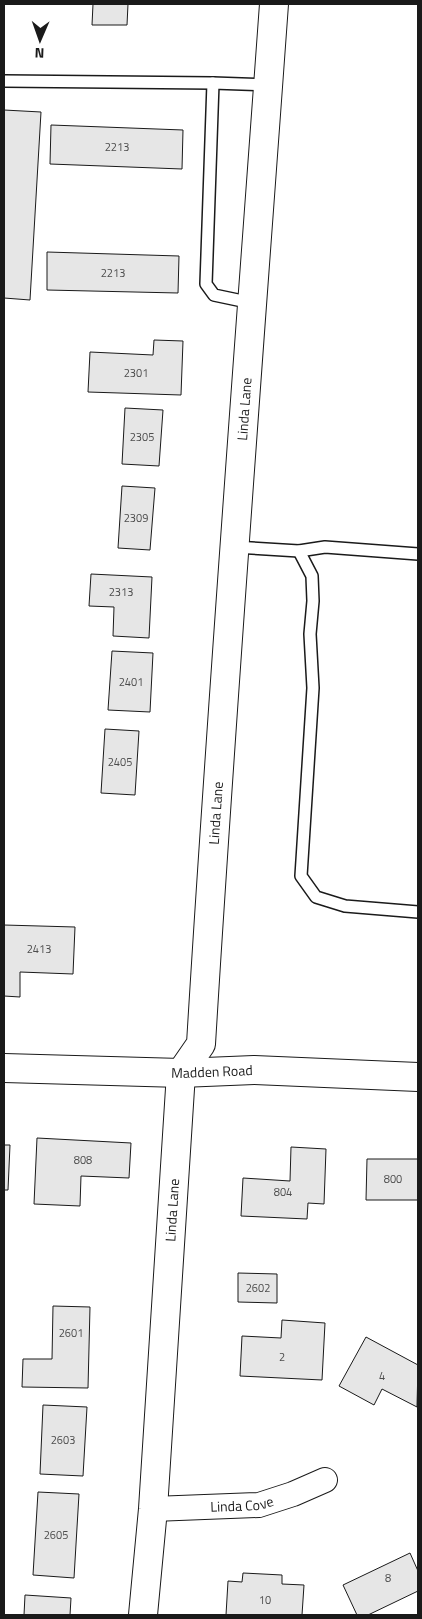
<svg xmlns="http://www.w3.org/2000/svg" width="422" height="1619" font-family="'Titillium Web',sans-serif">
<rect width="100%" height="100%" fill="#fff"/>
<g fill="#e6e6e6" stroke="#1a1a1a">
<polygon points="93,4 128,4 127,25 92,25"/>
<polygon points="4,110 41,112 30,300 4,298"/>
<polygon points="51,125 183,130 182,169 50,164"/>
<polygon points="47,252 179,256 178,293 47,290"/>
<polygon points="154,340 183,341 181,395 88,392 90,352 153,355"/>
<polygon points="125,408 163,410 159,466 122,464"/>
<polygon points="122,486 155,488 150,550 118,548"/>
<polygon points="91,574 152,577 149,638 113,636 114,607 89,606"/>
<polygon points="112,651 153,653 150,712 108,710"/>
<polygon points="105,729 139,731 135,795 101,793"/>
<polygon points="4,925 75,927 73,974 20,972 20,997 4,996"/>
<polygon points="37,1138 131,1143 129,1178 81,1176 80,1206 34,1204"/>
<polygon points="4,1145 10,1145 8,1190 4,1190"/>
<polygon points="291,1147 326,1149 324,1204 308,1203 307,1219 241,1216 243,1178 290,1181"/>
<polygon points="367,1159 418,1159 418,1200 366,1200"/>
<polygon points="238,1273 277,1274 277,1303 238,1302"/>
<polygon points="53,1306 90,1307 88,1388 22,1387 23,1359 52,1359"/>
<polygon points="282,1320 325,1323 322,1380 240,1376 242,1336 281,1338"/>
<polygon points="366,1337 418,1365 417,1407 382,1389 374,1405 339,1386"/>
<polygon points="43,1405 87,1407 83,1476 40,1474"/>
<polygon points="38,1492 79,1494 74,1578 33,1575"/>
<polygon points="410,1553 418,1571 418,1591 368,1615 357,1615 343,1585"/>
<polygon points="243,1573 282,1575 282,1584 304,1585 302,1615 226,1615 228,1581 242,1582"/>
<polygon points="25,1595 71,1598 70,1615 24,1615"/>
</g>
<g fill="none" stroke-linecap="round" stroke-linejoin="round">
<g stroke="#1a1a1a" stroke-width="14">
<g id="service">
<polyline points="4,81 213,83"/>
<polyline points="252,303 214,295 206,284 213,83 268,85"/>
<polyline points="234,547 299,551 325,547 418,554"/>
<polyline points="299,551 312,576 313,601 310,634 313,688 301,876 316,897 345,906 418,912"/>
</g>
</g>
<g stroke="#1a1a1a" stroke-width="26">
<g id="minor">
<path id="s1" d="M153 1509 259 1505 293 1494 325 1480"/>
</g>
</g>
<g stroke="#1a1a1a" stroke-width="30">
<g id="tertiary">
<path id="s2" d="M4 1068 181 1073 254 1070 418 1077"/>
<path id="s3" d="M143 1615 153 1509 181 1073 201 1044C222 697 249 351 274 4"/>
</g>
</g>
<use href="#service" stroke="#fff" stroke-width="11"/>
<use href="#minor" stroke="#fff" stroke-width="24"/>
<use href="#tertiary" stroke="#fff" stroke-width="28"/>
</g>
<g text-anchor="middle" stroke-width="4" stroke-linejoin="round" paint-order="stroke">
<g font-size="11" fill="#4d4d4d">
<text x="117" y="151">2213</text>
<text x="113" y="277">2213</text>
<text x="136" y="377">2301</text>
<text x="142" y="441">2305</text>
<text x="136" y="522">2309</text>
<text x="121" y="596">2313</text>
<text x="131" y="686">2401</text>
<text x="120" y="766">2405</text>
<text x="39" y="953">2413</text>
<text x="83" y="1164">808</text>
<text x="393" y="1183">800</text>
<text x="283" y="1196">804</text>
<text x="258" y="1292">2602</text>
<text x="71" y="1337">2601</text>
<text x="282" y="1361">2</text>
<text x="382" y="1380">4</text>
<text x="63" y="1444">2603</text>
<text x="56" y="1539">2605</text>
<text x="388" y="1582">8</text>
<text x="265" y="1604">10</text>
</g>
<g font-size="14" fill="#1a1a1a" stroke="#fff">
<text dy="5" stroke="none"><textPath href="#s3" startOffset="1215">Linda Lane</textPath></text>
<text dy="5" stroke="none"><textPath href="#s3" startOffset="810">Linda Lane</textPath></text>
<text dy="5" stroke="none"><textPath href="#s2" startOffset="208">Madden Road</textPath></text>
<text dy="5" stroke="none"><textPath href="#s3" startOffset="406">Linda Lane</textPath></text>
<text dy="5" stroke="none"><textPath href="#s1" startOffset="89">Linda Cove</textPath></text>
</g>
</g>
<rect width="422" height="1619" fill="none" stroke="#1a1a1a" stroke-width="10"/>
<g transform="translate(40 40) rotate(182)" stroke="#ffffff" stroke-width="4" paint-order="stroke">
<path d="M0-4L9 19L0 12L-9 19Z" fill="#1a1a1a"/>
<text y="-8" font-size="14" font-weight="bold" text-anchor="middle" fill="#1a1a1a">N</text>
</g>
</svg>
